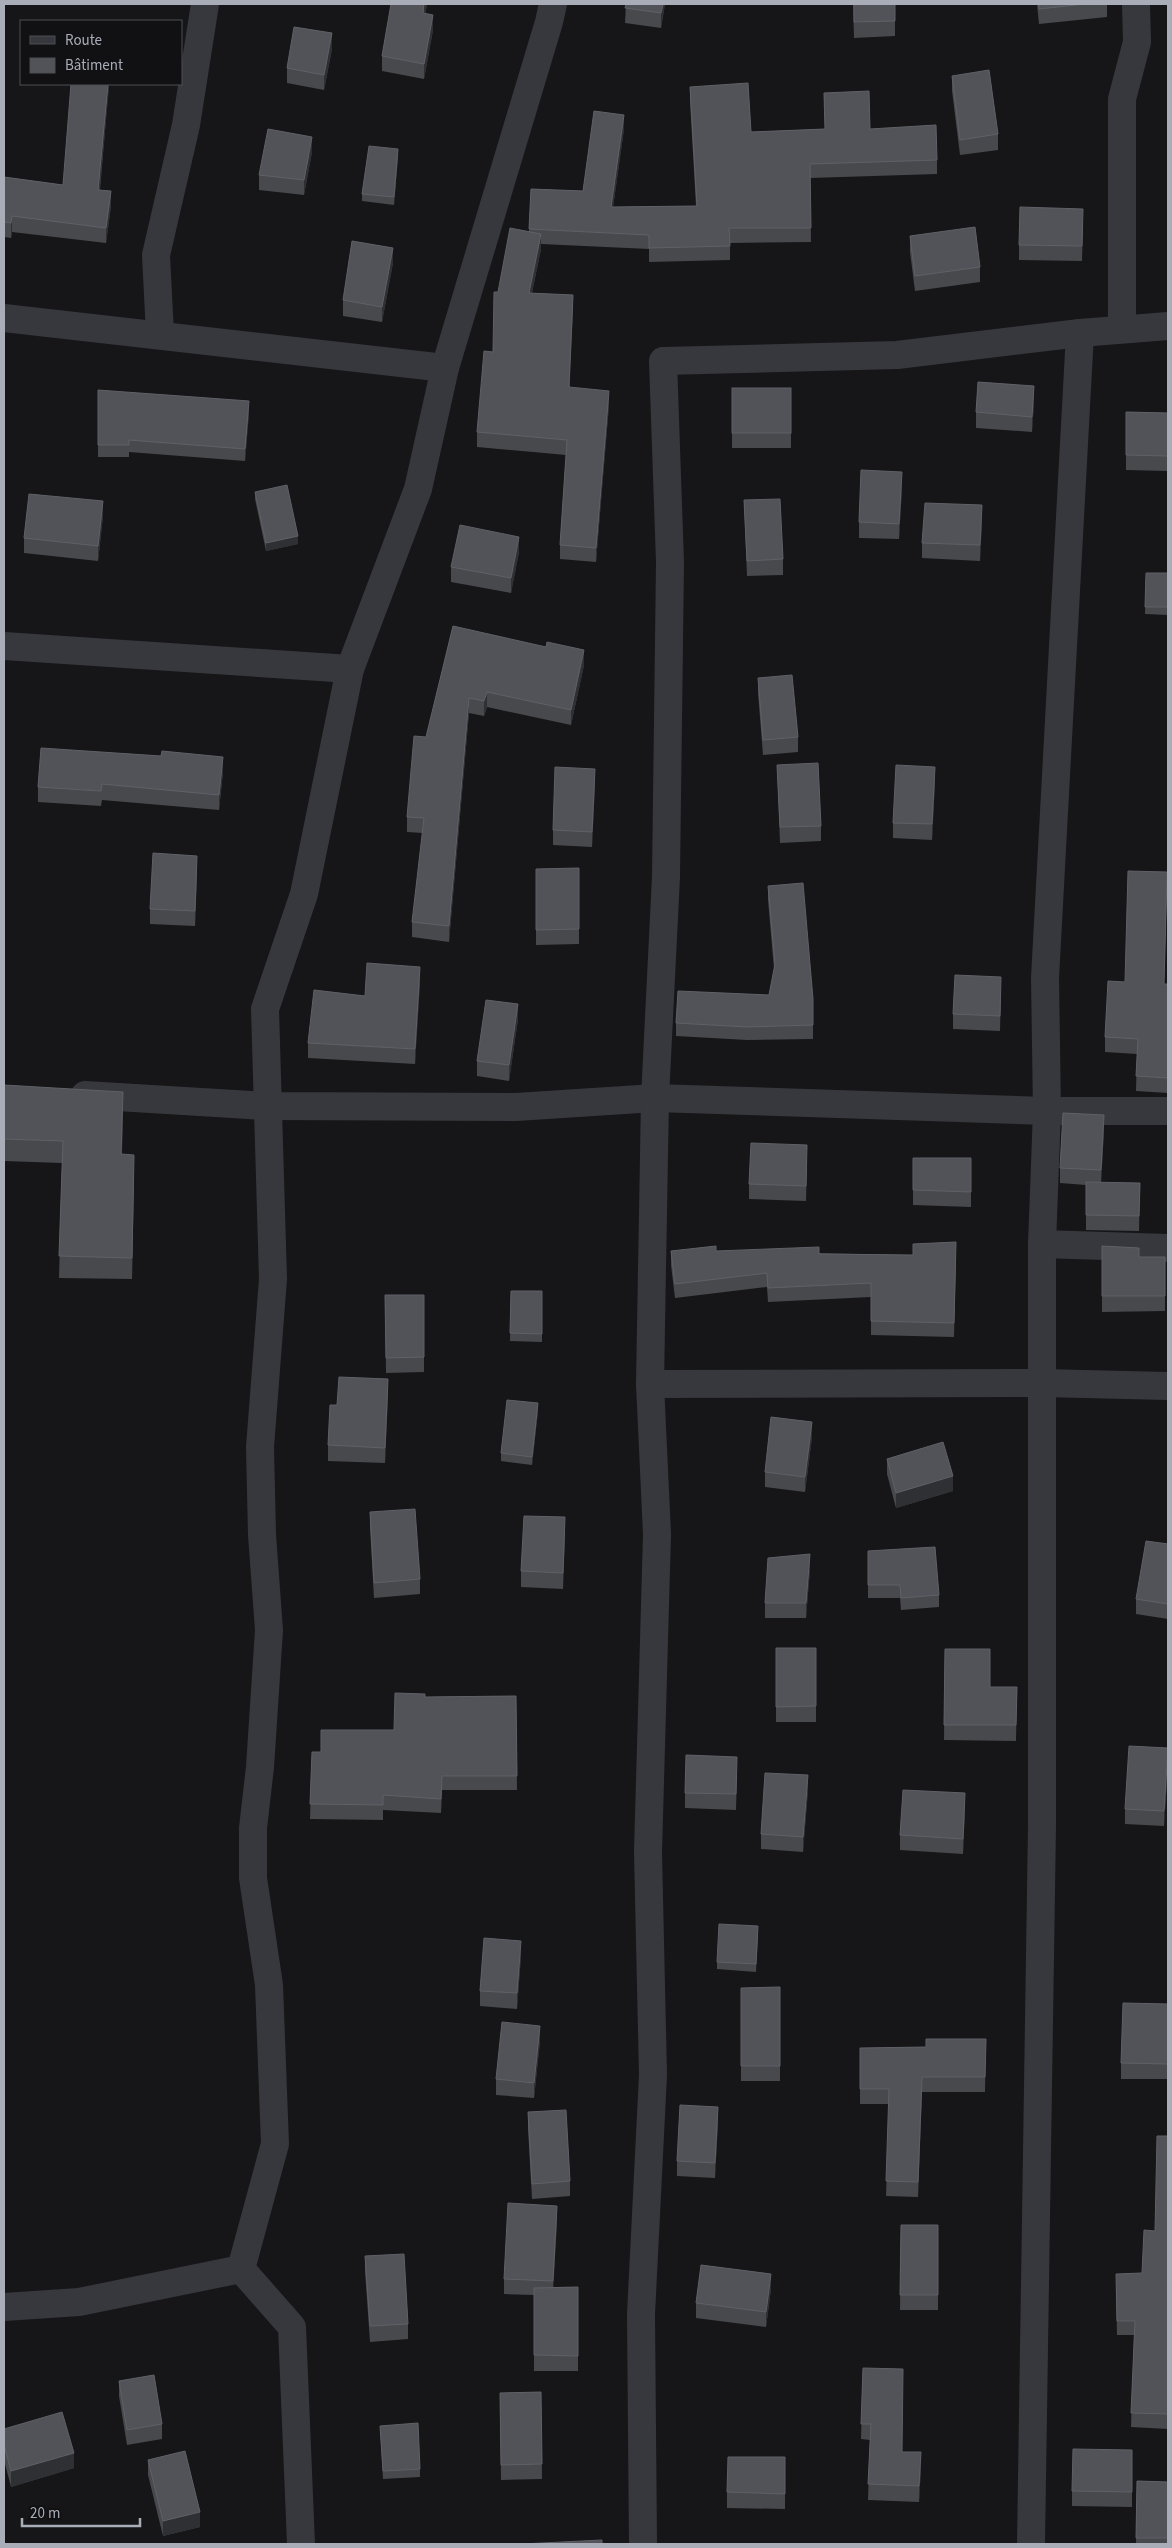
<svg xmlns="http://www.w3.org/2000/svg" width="1172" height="2548" font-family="'Source Sans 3',sans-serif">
<rect width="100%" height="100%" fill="#161618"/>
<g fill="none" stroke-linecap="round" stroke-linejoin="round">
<g stroke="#37383d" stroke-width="28">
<polyline points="4,318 445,368"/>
<polyline points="1122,329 1122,99 1137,42 1136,4"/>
<polyline points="160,334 156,255 186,125 205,4"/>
<polyline points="4,646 350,669"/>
<polyline points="85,1095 266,1106 516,1107 655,1098 1047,1111 1168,1111"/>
<polyline points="1042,1244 1168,1248"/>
<polyline points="650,1384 1042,1383 1168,1386"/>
<polyline points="4,2307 79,2302 241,2269"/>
<polyline points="301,2544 292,2327 241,2269 275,2144 269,1985 253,1878 253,1828 260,1767 269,1630 262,1535 260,1447 273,1279 265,1009 304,894 350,669 418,489 445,368 549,22 553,4"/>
<polyline points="643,2544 641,2314 653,2075 648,1852 657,1534 650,1384 655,1098 666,877 670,562 663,361 897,355 1080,333 1168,326"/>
<polyline points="1031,2544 1042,1825 1042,1244 1047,1111 1045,978 1080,333"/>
</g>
</g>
<g fill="#47494d">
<polygon points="391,4 427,4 425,14 433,30 424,79 382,71 382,56"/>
<polygon points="626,4 665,4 661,28 625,23"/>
<polygon points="853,4 895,4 895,36 854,38"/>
<polygon points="1037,4 1107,4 1107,17 1039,24"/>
<polygon points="332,49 324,90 287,83 287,68"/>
<polygon points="952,76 998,134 998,150 960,155 952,91"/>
<polygon points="109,84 100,190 111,206 106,243 12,232 11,238 4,237 4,177 63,185"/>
<polygon points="690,87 751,132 825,129 824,93 870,129 937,160 937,174 810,178 811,242 730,243 730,260 649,262 649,249 541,244 541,249 532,293 573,309 569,387 609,405 596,562 560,559 560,545 566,455 477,447 477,432 493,352 498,292 529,232 531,189 583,191 624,129 613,207 696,206 690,101"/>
<polygon points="312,152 304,195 259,190 259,175"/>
<polygon points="398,156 394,205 362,201 362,194"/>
<polygon points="1083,224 1082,261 1019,260 1019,245"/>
<polygon points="910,236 980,267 980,282 915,291 910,252"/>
<polygon points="393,263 382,322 343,316 343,300"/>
<rect x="732" y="388" width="59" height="60"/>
<polygon points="98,390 249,413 245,461 129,452 129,457 98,457"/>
<polygon points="1034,401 1032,432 976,428 976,412"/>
<polygon points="1126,412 1168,413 1168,471 1126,470"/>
<polygon points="902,488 899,539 859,538 859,522"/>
<polygon points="255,492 298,544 266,551 255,499"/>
<polygon points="744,500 783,559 783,575 747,576"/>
<polygon points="103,516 98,561 24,553 24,538"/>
<polygon points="982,520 980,561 922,558 922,543"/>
<polygon points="519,552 511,593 451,582 451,567"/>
<polygon points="1146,573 1168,573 1168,615 1145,614"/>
<polygon points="453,626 584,665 571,725 487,707 484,716 469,713 449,942 412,937 412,922 423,833 407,832 407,817"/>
<polygon points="758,678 798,737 798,752 763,755 758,693"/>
<polygon points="777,765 821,826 821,841 780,843"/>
<polygon points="223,772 219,810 102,800 101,806 38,802 38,787"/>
<polygon points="935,782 932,840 893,838 893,823"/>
<polygon points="595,784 592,847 553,845 553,830"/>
<polygon points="579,868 579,944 536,945 536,869"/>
<polygon points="197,871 195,926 150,924 150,909"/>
<polygon points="768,886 813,999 813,1039 747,1040 676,1036 676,1023 769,995 774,969 768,900"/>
<polygon points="1167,887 1164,984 1168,984 1168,1093 1136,1091 1137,1054 1105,1052 1105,1037 1125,982"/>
<polygon points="420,982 415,1064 308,1058 308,1043 365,996"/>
<polygon points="1001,992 1000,1031 953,1029 953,1014"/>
<polygon points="518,1019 509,1081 477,1076 477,1061"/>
<polygon points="4,1085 123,1113 122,1154 134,1176 132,1279 59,1278 62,1163 4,1161"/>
<polygon points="1104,1130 1101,1183 1140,1183 1139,1231 1086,1230 1086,1185 1060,1183 1060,1168"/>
<polygon points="913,1158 971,1158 971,1207 913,1205"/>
<polygon points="807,1160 806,1201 749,1199 749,1184"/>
<polygon points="1102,1246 1139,1257 1165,1257 1165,1311 1102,1312"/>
<polygon points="671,1251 716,1251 956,1256 954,1337 871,1335 871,1297 768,1302 767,1287 675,1298 671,1265"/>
<polygon points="511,1291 542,1291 542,1342 510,1341"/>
<polygon points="385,1295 424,1295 424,1372 386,1373"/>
<polygon points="388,1394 385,1463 328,1461 328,1445 337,1405"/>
<polygon points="538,1411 532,1465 501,1461 501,1453"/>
<polygon points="812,1437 805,1492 765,1487 765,1472"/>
<polygon points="887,1459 953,1491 896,1508 887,1474"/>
<polygon points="370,1512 420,1579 420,1594 374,1598 370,1527"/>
<polygon points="565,1532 563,1589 521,1587 521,1571"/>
<polygon points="1168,1544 1168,1619 1136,1614 1136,1599"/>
<polygon points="868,1551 939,1595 939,1607 901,1610 900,1598 868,1598"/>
<polygon points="810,1569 806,1618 765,1618 765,1603"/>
<rect x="776" y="1648" width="40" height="74"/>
<polygon points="945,1649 990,1687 1017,1687 1016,1741 944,1740"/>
<polygon points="516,1696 517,1790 442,1790 441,1813 383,1810 383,1820 310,1819 312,1752 321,1752 394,1730 425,1697"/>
<polygon points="1168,1763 1164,1826 1125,1824 1125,1809"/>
<polygon points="737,1772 736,1810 685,1808 685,1793"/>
<polygon points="808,1790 803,1852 761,1849 761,1834"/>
<polygon points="965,1808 963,1854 900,1850 900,1835"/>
<polygon points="758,1934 756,1972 717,1969 717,1962"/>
<polygon points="521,1956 517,2009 480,2006 480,1991"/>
<polygon points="780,1987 780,2081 741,2081 741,1988"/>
<polygon points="1168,2004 1168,2079 1121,2079 1121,2063"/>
<polygon points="986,2039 985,2092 922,2092 918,2197 886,2196 889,2104 860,2104 860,2048 926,2047"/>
<polygon points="540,2041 534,2098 496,2095 496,2079"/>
<polygon points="528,2112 570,2181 570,2196 532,2199 528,2128"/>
<polygon points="718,2122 715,2178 677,2176 677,2161"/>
<polygon points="1168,2136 1168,2429 1131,2427 1134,2335 1117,2335 1116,2288 1142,2273 1155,2231"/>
<polygon points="557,2221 553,2287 578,2287 578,2371 534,2371 534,2295 504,2294 504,2279"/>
<polygon points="901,2225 938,2225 938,2310 900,2310"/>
<polygon points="365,2256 408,2324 408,2339 370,2342 365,2271"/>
<polygon points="771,2289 766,2327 696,2318 696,2303"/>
<polygon points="863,2368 902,2452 921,2468 919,2502 868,2500 870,2440 861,2439"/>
<polygon points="119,2381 162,2424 162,2439 127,2445 119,2396"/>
<polygon points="541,2392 542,2479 501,2480 500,2393"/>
<polygon points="380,2426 420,2469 420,2477 383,2479"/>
<polygon points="4,2429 74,2468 11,2487 4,2460"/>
<polygon points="1132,2450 1132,2507 1072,2506 1072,2491"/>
<polygon points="785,2457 785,2509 727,2508 727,2492"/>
<polygon points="148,2460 200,2527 163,2536 148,2475"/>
<polygon points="1137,2481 1168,2482 1168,2544 1136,2544"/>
</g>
<g fill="#2f3033">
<polygon points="424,4 427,4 423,28 423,13"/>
<polygon points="663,4 665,4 661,28 661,13"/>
<polygon points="433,15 433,30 424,79 424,64"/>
<polygon points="332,33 332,49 324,90 324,75"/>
<polygon points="108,84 109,84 109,89 98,205 98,190"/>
<polygon points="624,115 624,129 611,222 611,207"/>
<polygon points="312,137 312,152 304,195 304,180"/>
<polygon points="398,149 398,156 394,205 394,197"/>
<polygon points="111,191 111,206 106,243 106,228"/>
<polygon points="12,216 12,232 11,238 11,223"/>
<polygon points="541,234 541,249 529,307 529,293"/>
<polygon points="393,248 393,263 382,322 382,307"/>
<polygon points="573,295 573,309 569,401 569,387"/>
<polygon points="1034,386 1034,401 1032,432 1032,417"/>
<polygon points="609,391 609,405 596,562 596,548"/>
<polygon points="249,401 249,413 245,461 245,449"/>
<polygon points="902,472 902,488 899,539 899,524"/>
<polygon points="103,501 103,516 98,561 98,546"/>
<polygon points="982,505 982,520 980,561 980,545"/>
<polygon points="298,536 298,544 266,551 266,543"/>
<polygon points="519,537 519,552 511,593 511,578"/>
<polygon points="584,650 584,665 571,725 571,710"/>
<polygon points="487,692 487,707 484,716 484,701"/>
<polygon points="469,698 469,713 449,942 449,926"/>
<polygon points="223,757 223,772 219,810 219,795"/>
<polygon points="935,767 935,782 932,840 932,824"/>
<polygon points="595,769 595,784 592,847 592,832"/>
<polygon points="197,856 197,871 195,926 195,911"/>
<polygon points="420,967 420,982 415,1064 415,1049"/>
<polygon points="518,1004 518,1019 509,1081 509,1065"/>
<polygon points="123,1092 123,1113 121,1176 121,1154"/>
<polygon points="1104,1115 1104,1130 1101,1186 1101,1170"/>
<polygon points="134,1155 134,1176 132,1279 132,1258"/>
<polygon points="388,1379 388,1394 385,1463 385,1448"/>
<polygon points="538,1403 538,1411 532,1465 532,1457"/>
<polygon points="812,1422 812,1437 805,1492 805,1477"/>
<polygon points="953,1476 953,1491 896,1508 896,1493"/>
<polygon points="565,1517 565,1532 563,1589 563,1573"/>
<polygon points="810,1554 810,1569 806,1618 806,1603"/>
<polygon points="1168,1748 1168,1763 1164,1826 1164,1811"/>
<polygon points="808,1775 808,1790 803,1852 803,1837"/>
<polygon points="442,1776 442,1790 441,1813 441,1799"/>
<polygon points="965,1793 965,1808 963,1854 963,1839"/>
<polygon points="521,1941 521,1956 517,2009 517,1993"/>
<polygon points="540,2026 540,2041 534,2098 534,2083"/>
<polygon points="922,2077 922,2092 918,2197 918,2182"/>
<polygon points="718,2107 718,2122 715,2178 715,2163"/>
<polygon points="557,2206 557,2221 553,2296 553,2281"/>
<polygon points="771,2274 771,2289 766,2327 766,2312"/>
<polygon points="921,2452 921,2468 919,2502 919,2486"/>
<polygon points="74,2453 74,2468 11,2487 11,2471"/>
<polygon points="200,2512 200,2527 163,2536 163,2521"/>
</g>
<g fill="#525359" stroke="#5f6168">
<polygon points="391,4 424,4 423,13 433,15 424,64 382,56"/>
<polygon points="626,4 663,4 661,13 625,8"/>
<polygon points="854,4 895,4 895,21 854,22"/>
<polygon points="1039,4 1085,4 1039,9"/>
<polygon points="294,27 332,33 324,75 287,68"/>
<polygon points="989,70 998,134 960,140 952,76"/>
<polygon points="748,83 751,132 825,129 824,93 869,91 870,129 936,125 937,160 810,164 811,228 729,228 730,246 649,248 649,235 529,229 531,189 583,191 594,111 624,115 611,207 697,206 690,87"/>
<polygon points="71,84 108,84 98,190 111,191 106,228 12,216 11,223 4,222 4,177 63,185"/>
<polygon points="268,129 312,137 304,180 259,175"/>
<polygon points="369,146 398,149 394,197 362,194"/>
<polygon points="1020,207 1083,209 1082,246 1019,245"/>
<polygon points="975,227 980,267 915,276 910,236"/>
<polygon points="510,228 541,234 529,293 573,295 569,387 609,391 596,548 560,545 567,440 477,432 484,351 493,352 494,292 498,292"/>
<polygon points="352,241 393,248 382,307 343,300"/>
<polygon points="978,382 1034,386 1032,417 976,412"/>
<rect x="732" y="388" width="59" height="45"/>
<polygon points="98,390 249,401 245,449 129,440 129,445 98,445"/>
<polygon points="1126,412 1168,413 1168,456 1126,455"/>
<polygon points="861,470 902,472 899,524 859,522"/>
<polygon points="287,485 298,536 266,543 255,492"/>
<polygon points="29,494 103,501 98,546 24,538"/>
<polygon points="780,499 783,559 747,561 744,500"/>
<polygon points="925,503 982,505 980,545 922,543"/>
<polygon points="460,525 519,537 511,578 451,567"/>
<polygon points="1146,573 1168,573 1168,607 1145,607"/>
<polygon points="453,626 546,647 547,642 584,650 571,710 487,692 484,701 469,698 449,926 412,922 424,818 407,817 414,736 426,737"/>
<polygon points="792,675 798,737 763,740 758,678"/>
<polygon points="41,748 161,756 162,751 223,757 219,795 102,784 101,791 38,787"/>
<polygon points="818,763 821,826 780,827 777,765"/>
<polygon points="896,765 935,767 932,824 893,823"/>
<polygon points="555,767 595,769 592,832 553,830"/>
<polygon points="153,853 197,856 195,911 150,909"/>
<polygon points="579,868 579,929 536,930 536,869"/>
<polygon points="1128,871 1167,872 1164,984 1168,984 1168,1078 1136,1076 1138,1039 1105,1037 1108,981 1125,982"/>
<polygon points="803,883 813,999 813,1025 747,1027 676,1023 678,991 769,995 775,964 768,886"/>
<polygon points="367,963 420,967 415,1049 308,1043 314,990 365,996"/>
<polygon points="955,975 1001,977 1000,1016 953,1014"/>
<polygon points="486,1000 518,1004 509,1065 477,1061"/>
<polygon points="4,1085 123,1092 121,1154 134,1155 132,1258 59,1256 63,1141 4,1139"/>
<polygon points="1063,1113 1104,1115 1101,1170 1060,1168"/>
<polygon points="751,1143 807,1145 806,1186 749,1184"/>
<polygon points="913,1158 971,1158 971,1192 913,1190"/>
<polygon points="1086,1182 1140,1183 1139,1216 1086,1215"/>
<polygon points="956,1242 954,1323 871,1321 871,1283 768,1288 767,1273 675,1284 671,1251 716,1246 716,1251 819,1247 819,1254 913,1255 913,1244"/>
<polygon points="1102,1246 1139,1248 1139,1257 1165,1257 1165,1296 1102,1296"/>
<polygon points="511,1291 542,1291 542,1334 510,1333"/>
<polygon points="385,1295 424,1295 424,1357 386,1358"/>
<polygon points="339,1377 388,1379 385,1448 328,1445 330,1405 337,1405"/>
<polygon points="507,1400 538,1403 532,1457 501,1453"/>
<polygon points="771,1417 812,1422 805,1477 765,1472"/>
<polygon points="943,1442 953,1476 896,1493 887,1459"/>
<polygon points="415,1509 420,1579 374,1583 370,1512"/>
<polygon points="524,1516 565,1517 563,1573 521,1571"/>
<polygon points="1146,1541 1168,1544 1168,1604 1136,1599"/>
<polygon points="935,1547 939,1595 901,1598 900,1585 868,1585 868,1551"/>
<polygon points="810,1554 806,1603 765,1603 768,1558"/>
<polygon points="776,1648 816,1648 816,1706 776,1707"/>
<polygon points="945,1649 990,1649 990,1687 1017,1687 1016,1725 944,1725"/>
<polygon points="395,1693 425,1694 425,1697 516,1696 517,1776 442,1776 441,1799 383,1795 383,1805 310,1804 312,1752 321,1752 321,1730 394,1730"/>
<polygon points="1129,1746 1168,1748 1164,1811 1125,1809"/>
<polygon points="686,1755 737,1757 736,1794 685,1793"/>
<polygon points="765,1773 808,1775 803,1837 761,1834"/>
<polygon points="903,1790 965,1793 963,1839 900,1835"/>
<polygon points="719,1924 758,1926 756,1964 717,1962"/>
<polygon points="484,1938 521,1941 517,1993 480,1991"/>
<polygon points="780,1987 780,2066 741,2066 741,1988"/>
<polygon points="1123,2003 1168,2004 1168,2064 1121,2063"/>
<polygon points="502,2022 540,2026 534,2083 496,2079"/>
<polygon points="926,2039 986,2039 985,2077 922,2077 918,2182 886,2181 889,2089 860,2089 860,2048 926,2047"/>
<polygon points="680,2105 718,2107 715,2163 677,2161"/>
<polygon points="566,2110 570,2181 532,2184 528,2112"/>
<polygon points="1157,2136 1168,2136 1168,2414 1131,2413 1135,2321 1117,2321 1116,2274 1142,2273 1144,2230 1155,2231"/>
<polygon points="508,2203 557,2206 553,2281 504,2279"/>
<polygon points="901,2225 938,2225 938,2295 900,2295"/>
<polygon points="404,2254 408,2324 370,2326 365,2256"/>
<polygon points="701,2265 771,2274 766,2312 696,2303"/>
<polygon points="578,2287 578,2356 534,2355 534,2288"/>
<polygon points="863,2368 903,2369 902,2452 921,2452 919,2486 868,2484 871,2424 861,2424"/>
<polygon points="154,2375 162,2424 127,2430 119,2381"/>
<polygon points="541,2392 542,2464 501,2465 500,2393"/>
<polygon points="62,2412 74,2453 11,2471 4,2445 4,2429"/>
<polygon points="418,2423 420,2469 383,2471 380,2426"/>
<polygon points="1073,2449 1132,2450 1132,2492 1072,2491"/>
<polygon points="185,2451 200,2512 163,2521 148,2460"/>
<polygon points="728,2457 785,2457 785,2494 727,2492"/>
<polygon points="1137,2481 1168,2482 1168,2538 1136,2538"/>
<polygon points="602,2540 602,2544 522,2544"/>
</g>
<rect width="1172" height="2548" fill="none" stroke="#a8adb8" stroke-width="10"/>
<rect x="20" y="20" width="162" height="65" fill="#111113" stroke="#4d4f55"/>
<rect x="30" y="36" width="25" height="8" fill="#37383d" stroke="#4d4f55"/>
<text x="65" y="45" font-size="15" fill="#a8adb8">Route</text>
<rect x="30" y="58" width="25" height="15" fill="#525359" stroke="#4d4f55"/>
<text x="65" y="70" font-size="15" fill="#a8adb8">Bâtiment</text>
<path d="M22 2518v8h118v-8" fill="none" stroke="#a8adb8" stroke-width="2.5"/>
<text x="30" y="2518" font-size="15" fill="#a8adb8" stroke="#111113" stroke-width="4" paint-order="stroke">20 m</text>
</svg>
